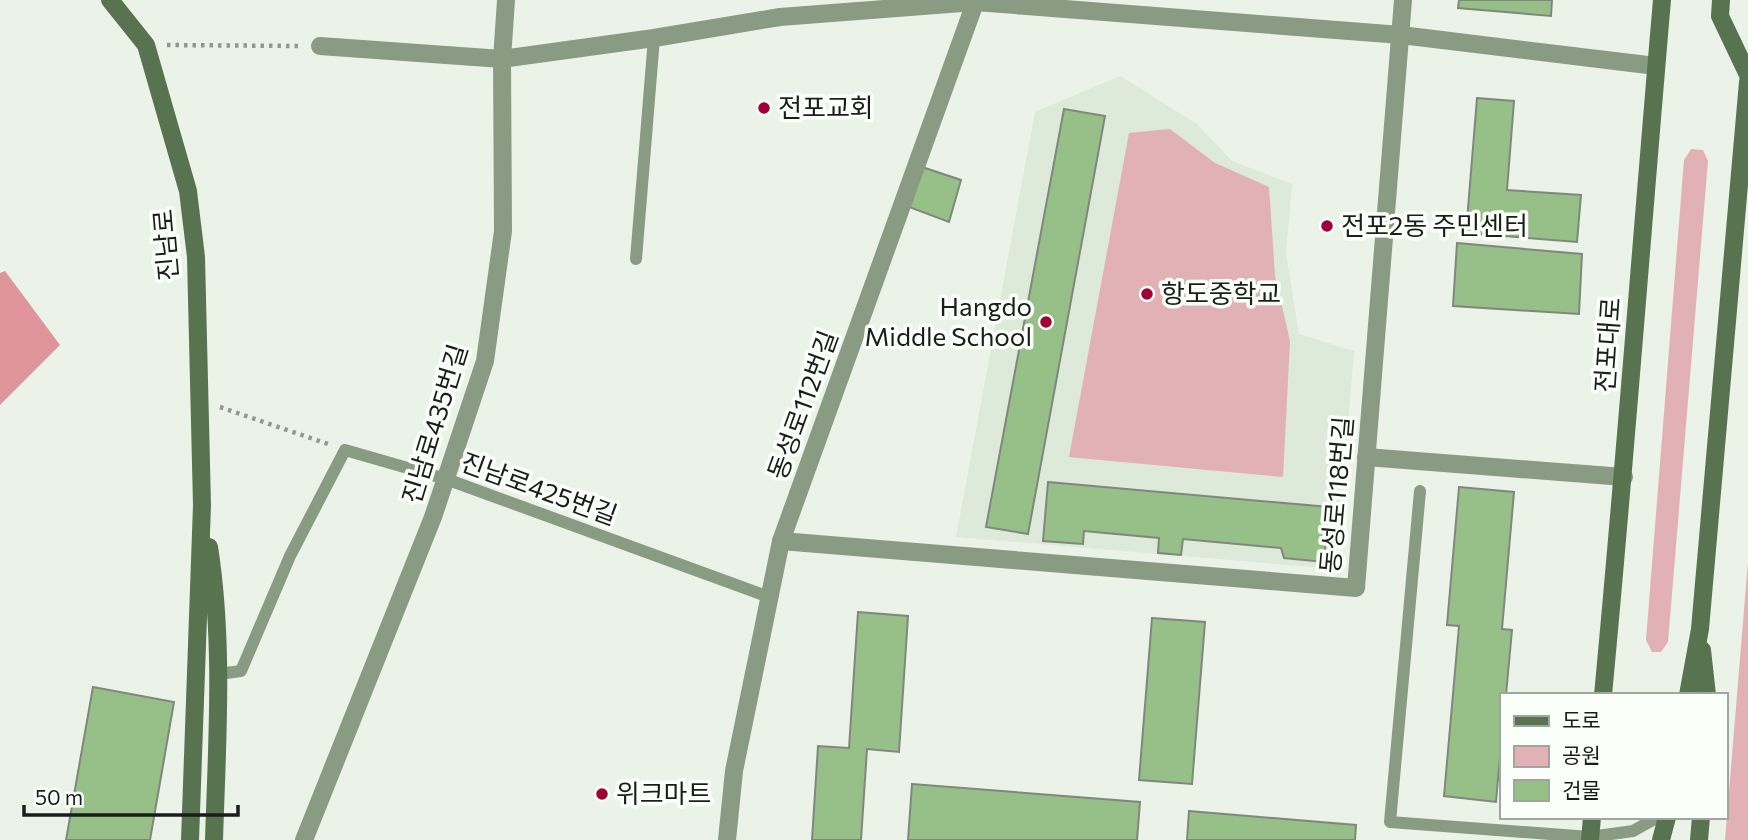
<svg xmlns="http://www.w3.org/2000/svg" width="1748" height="840" font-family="Commissioner,'Noto Sans KR',sans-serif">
<rect width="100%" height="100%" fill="#ebf3e9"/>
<polygon fill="#dde9d9" points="1120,76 1197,124 1232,161 1292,184 1286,254 1299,334 1354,351 1336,569 956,537 1035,112"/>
<g fill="#e1b1b5">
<polygon points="1170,129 1215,163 1269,187 1275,276 1290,341 1283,477 1069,457 1129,133"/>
<polygon points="1691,149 1703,150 1708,161 1668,642 1661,652 1652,652 1646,640 1684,160"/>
<polygon points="1748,562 1748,840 1725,840"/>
</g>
<polygon fill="#e0949c" points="5,271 60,345 0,405 0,273"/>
<g fill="#96c087" stroke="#81877f" stroke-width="2">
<polygon points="1459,0 1552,0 1551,16 1458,8"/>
<polygon points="1477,98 1514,101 1507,190 1581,195 1577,242 1466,233"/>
<polygon points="1064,109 1105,116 1028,534 986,527"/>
<polygon points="922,167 961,180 949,222 909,207"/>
<polygon points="1457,243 1582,254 1579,314 1453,306"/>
<polygon points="1048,482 1329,507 1324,562 1284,558 1281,548 1183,539 1181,555 1158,553 1159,538 1084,531 1083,544 1043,541"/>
<polygon points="1459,487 1514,492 1502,629 1512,630 1506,695 1501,695 1501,745 1496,802 1444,796 1459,626 1447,625"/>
<polygon points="858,612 908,616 899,752 867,749 861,840 812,840 818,746 849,748"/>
<polygon points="1152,618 1205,622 1192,784 1139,780"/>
<polygon points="93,687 174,702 150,840 66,840"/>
<polygon points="912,784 1140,802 1137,840 908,840"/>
<polygon points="1189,811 1356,825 1355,840 1187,840"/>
</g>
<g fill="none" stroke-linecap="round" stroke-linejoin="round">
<g stroke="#929891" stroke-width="4.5" stroke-dasharray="3.5 5" stroke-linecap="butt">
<polyline points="167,45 298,46"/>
<polyline points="220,407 328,444"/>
</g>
<g stroke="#899c83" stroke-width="12">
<polyline points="636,259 654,38"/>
<polyline points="1420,491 1390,822 1590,837 1633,831 1658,817"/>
<polyline points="219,674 241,671 290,556 345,450 446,479 769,597"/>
</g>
<g stroke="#899c83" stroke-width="18">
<polyline points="320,46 502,59 654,38 780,17 975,2 1401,35 1656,66"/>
<polyline points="1366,457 1624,477"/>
<polyline points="781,541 1356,588 1403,0"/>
<polyline points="304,840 433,517 485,361 503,231 502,59 506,0"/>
<polyline points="727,840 734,771 781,541 976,0"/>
</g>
<g stroke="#58734f" stroke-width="18">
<polyline points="110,0 146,45 188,191 196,257 202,505 190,840"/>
<polyline points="1721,0 1720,16 1748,75"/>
<path d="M209 547C224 643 217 743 214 840"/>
<polyline points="1702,650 1707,695"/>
<path d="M1603 695C1625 463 1642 232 1662 0"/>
<polyline points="1688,695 1700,629 1748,82"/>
<polyline points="1590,840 1592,817"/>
<polyline points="1661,840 1667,817"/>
<polyline points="1699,840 1701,817"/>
</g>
</g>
<g fill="#a10139" stroke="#fbfff9" stroke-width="2.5">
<circle cx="764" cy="108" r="7"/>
<circle cx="1327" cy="226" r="7"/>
<circle cx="1147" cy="294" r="7"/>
<circle cx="1046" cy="322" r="7"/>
<circle cx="602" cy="794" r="7"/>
</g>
<g text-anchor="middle" stroke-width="7" stroke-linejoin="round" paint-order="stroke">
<g font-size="26" fill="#1a1d1a" stroke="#fbfff9" text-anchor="start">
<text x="778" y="117">전포교회</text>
<text x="1341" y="235">전포2동 주민센터</text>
<text x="1161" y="303">항도중학교</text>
<text x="1032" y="316" text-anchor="end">Hangdo<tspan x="1032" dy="30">Middle School</tspan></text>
<text x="616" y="803">위크마트</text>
</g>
<g font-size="26" fill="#1a1d1a" stroke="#fbfff9">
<text transform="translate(166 245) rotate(-95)" y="9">진남로</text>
<text transform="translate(1608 345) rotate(-86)" y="9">전포대로</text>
<text transform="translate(803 405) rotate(-70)" y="9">동성로112번길</text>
<text transform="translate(435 424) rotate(-73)" y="9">진남로435번길</text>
<text transform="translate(539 489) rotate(20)" y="9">진남로425번길</text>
<text transform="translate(1337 495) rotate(-85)" y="9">동성로118번길</text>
</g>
</g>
<rect x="1500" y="693" width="228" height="126" fill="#fbfff9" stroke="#a1a5a0" stroke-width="2"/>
<rect x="1514" y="716" width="35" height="10" fill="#58734f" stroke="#a1a5a0" stroke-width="2"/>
<text x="1562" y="728" font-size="21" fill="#1a1d1a">도로</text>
<rect x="1514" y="746" width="35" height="21" fill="#e1b1b5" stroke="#a1a5a0" stroke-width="2"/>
<text x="1562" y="763" font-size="21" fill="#1a1d1a">공원</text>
<rect x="1514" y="780" width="35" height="21" fill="#96c087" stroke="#a1a5a0" stroke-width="2"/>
<text x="1562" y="798" font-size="21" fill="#1a1d1a">건물</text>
<path d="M24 805v10h214v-10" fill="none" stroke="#1a1d1a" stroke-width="3.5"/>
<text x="35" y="805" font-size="21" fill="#1a1d1a" stroke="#fbfff9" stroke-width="5" paint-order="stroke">50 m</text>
</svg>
